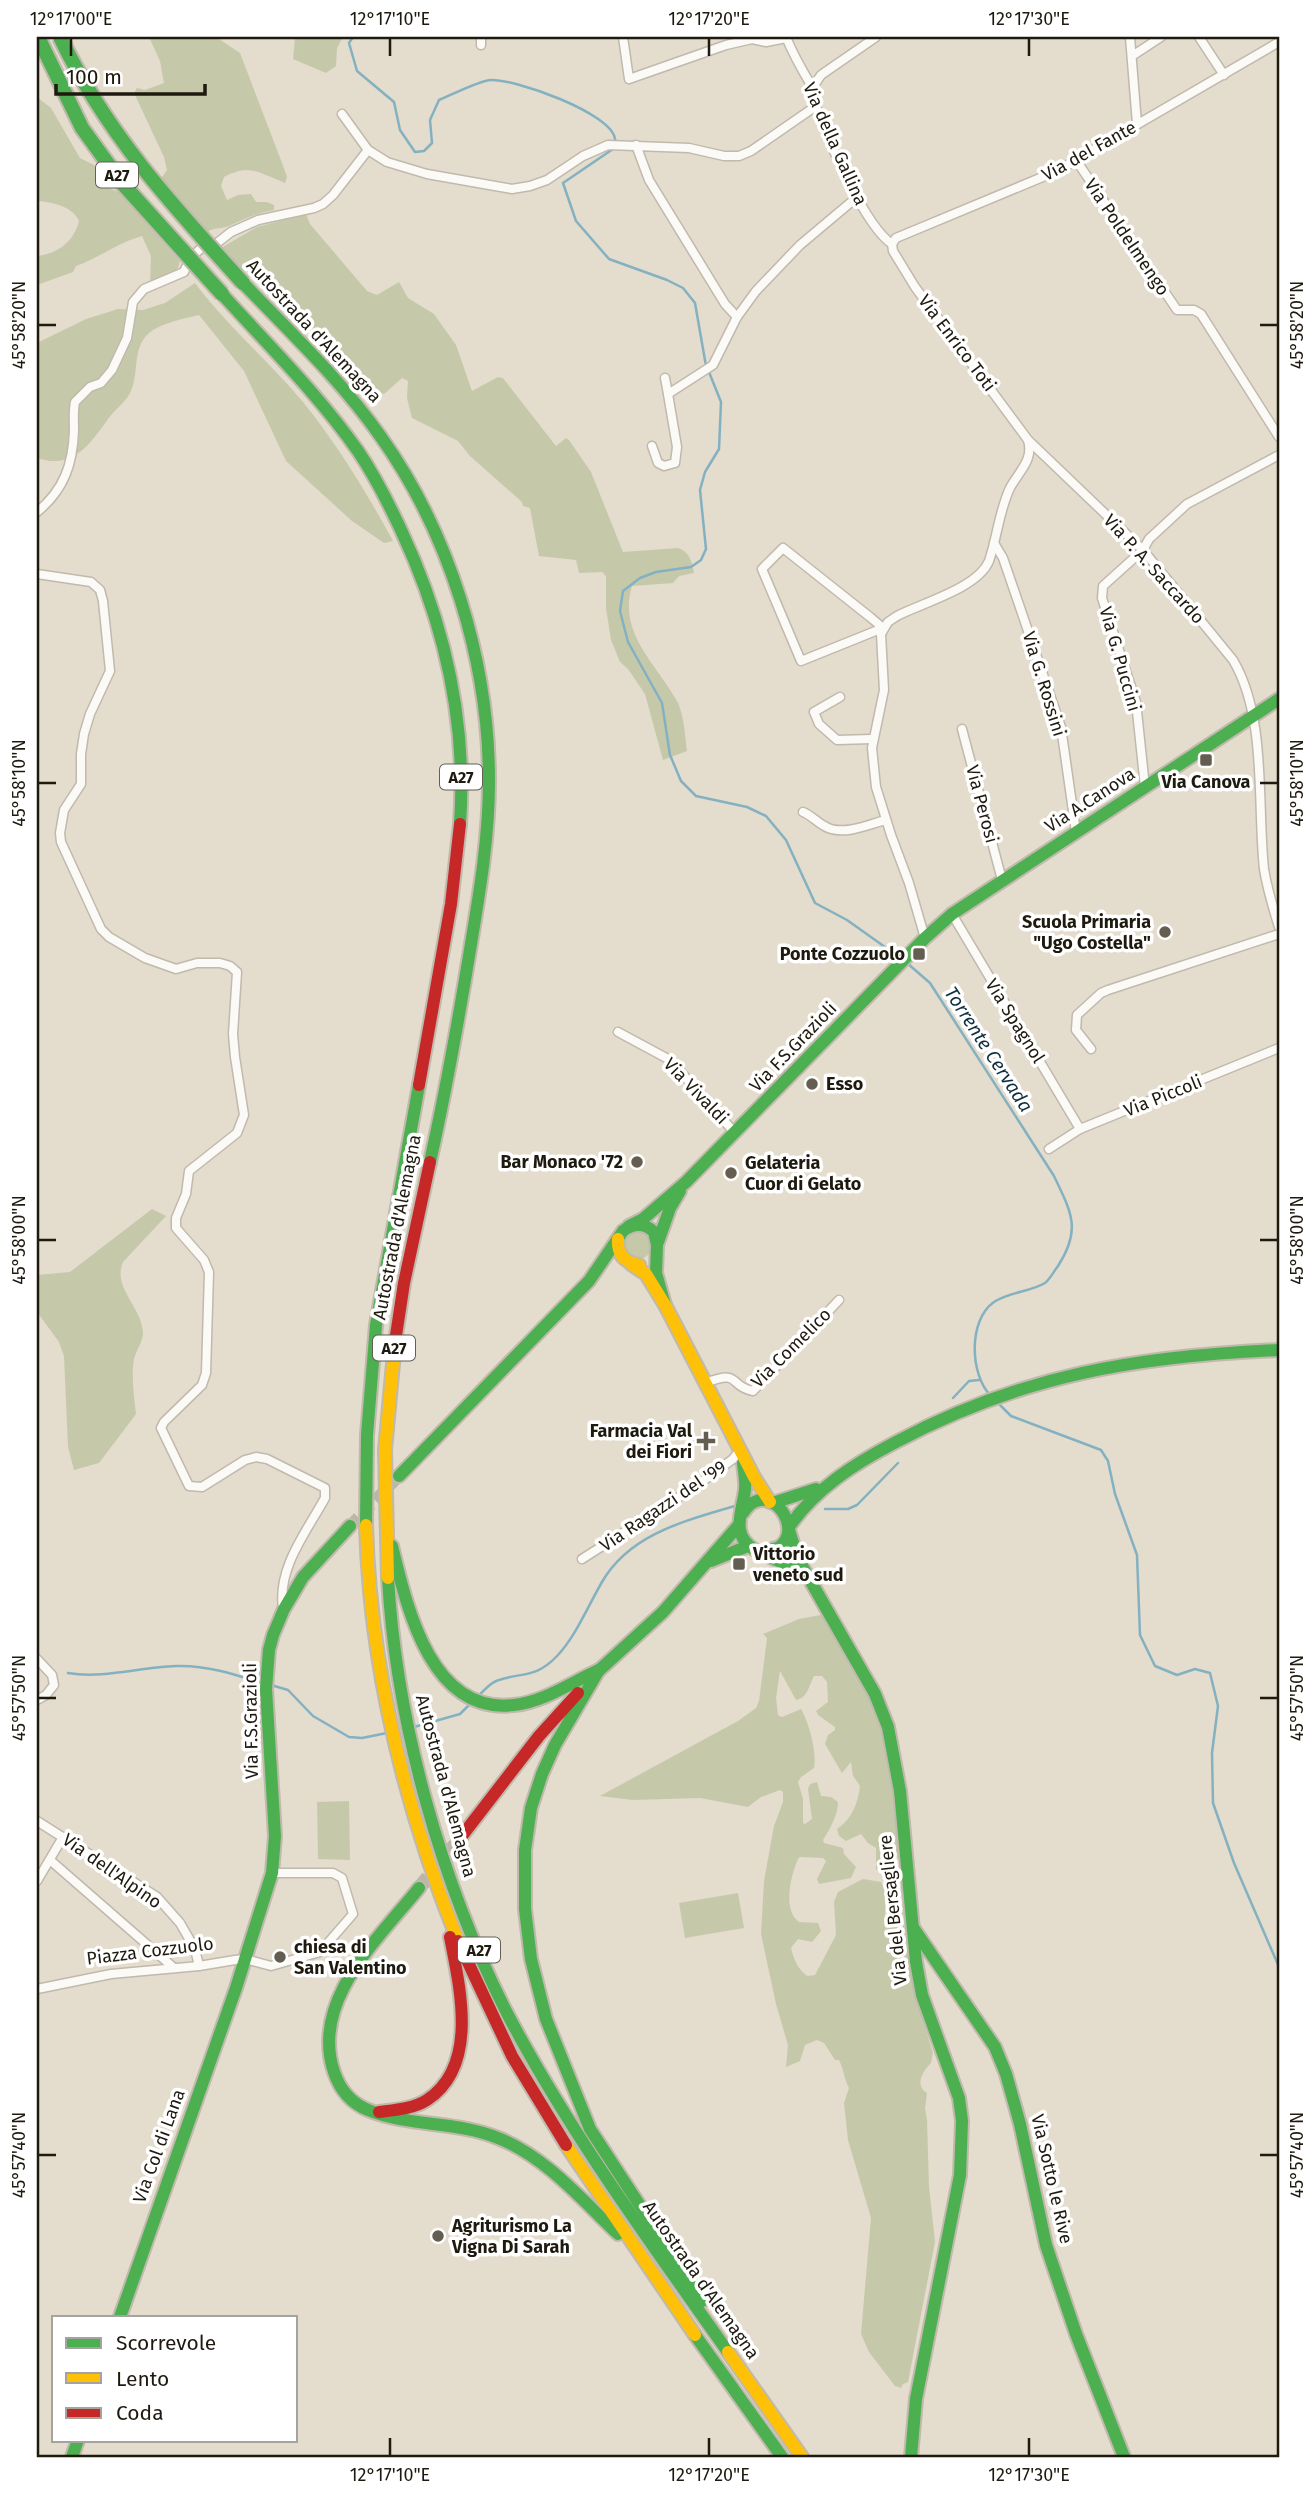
<svg xmlns="http://www.w3.org/2000/svg" width="1316" height="2494" font-family="'Fira Sans',sans-serif">
<rect width="100%" height="100%" fill="#e4dccc"/>
<g fill="#c5c9aa">
<path d="M149 37H216L240 53 282 163 287 177 285 183C261 174 250 163 224 177L221 186 227 200 238 195 251 194 256 202H267L274 205V210C257 213 244 219 229 226 221 229 214 227 207 232L160 180 167 170 164 157 134 93 137 88 145 90 164 83 160 61Z"/>
<polygon points="295,37 343,37 337,48 336,66 326,73 293,59"/>
<path d="M37 97 51 108 80 158 94 165 109 188 119 192 180 261 177 271 150 286 151 256 142 236C117 243 99 258 76 266L73 272 37 285V256C57 254 74 242 79 221 73 206 51 202 37 201Z"/>
<path d="M306 214 310 224 367 291 377 295 399 282 408 298 434 314 456 345 472 391 498 377 503 378 556 446 566 438 569 440 591 472 623 552 678 548C690 552 692 562 694 573L679 576 673 583 632 586C617 634 659 666 678 703 684 716 685 736 687 751L663 760 645 694 628 669 620 662 611 640 606 608V576L602 572 579 573 576 560 539 556 530 508 523 506 522 502 470 456 458 441 412 418 407 398 408 381 402 378 384 394 371 390 266 276 251 266 242 269 221 248 257 227Z"/>
<path d="M195 283C227 326 269 361 303 402 337 444 367 493 393 541L384 543 352 521 286 461 244 371 199 315C183 319 161 323 149 333 131 349 140 374 130 393 126 401 118 407 112 414 92 440 76 471 37 458V343L86 319 118 309 143 310 165 303Z"/>
<path d="M152 1209 166 1216 123 1262C112 1288 142 1307 143 1333 143 1341 136 1351 134 1359 131 1376 134 1397 136 1414L99 1463 74 1470 68 1447 64 1356 59 1342 37 1312V1275L70 1272Z"/>
<circle cx="638" cy="1245" r="14"/>
<path d="M821 1615H825C841 1645 860 1674 873 1705 893 1752 897 1807 899 1858L890 1859 884 1867 876 1870V1848L868 1843 861 1834 846 1841 839 1836 837 1829C852 1819 858 1803 860 1786L853 1776 851 1762 842 1773 825 1744 828 1735 835 1730V1727L818 1715 816 1711 828 1702 827 1682 822 1676H814C809 1685 808 1698 796 1700L780 1671 776 1698 778 1715 782 1717 801 1709C809 1723 817 1751 814 1768L801 1777 798 1782 803 1799V1823L805 1824 812 1819 808 1789 810 1784 817 1782 821 1796 831 1797 838 1802C838 1815 830 1829 823 1840L824 1843 843 1848 844 1854 856 1867 851 1878 819 1884 817 1879 826 1861 823 1858 800 1857 798 1859C791 1875 782 1910 799 1922L818 1923 821 1931 812 1942 798 1939 791 1948C794 1960 798 1969 807 1976L815 1975 836 1935 834 1902 838 1892 863 1879 881 1882 885 1890V1929L892 1896H895L898 1906 902 1905 903 1908 906 1947 914 1991 933 2053 931 2063C923 2071 914 2085 927 2093L925 2109 927 2120 929 2187 935 2242 908 2382 903 2384 901 2388 895 2386 869 2352 861 2334 871 2218 848 2140 844 2103 849 2088C844 2079 844 2070 839 2060H835L824 2043 817 2040 805 2045 800 2061 786 2067 788 2045 776 2004 761 1934 764 1881 774 1826 783 1802V1792L780 1790 761 1797 748 1807 700 1798 633 1800 600 1796 738 1721 756 1708 759 1701 767 1638 763 1634 799 1619Z"/>
<polygon points="349,1801 350,1860 318,1859 317,1802"/>
<polygon points="738,1893 744,1928 685,1938 679,1903"/>
</g>
<g fill="none" stroke-linecap="round" stroke-linejoin="round">
<g stroke="#84b1c1" stroke-width="2.5">
<path d="M353 37 349 43 357 71 394 102 400 130 415 152 424 151 432 143 430 120 439 100C451 95 479 81 490 80 513 78 612 113 615 139 616 142 614 146 613 149L563 183 576 221 609 259 667 280 683 288 695 303 706 366"/>
<polyline points="709,372 721,402 719,449 705,472 700,490 706,549 701,560 691,567 656,572 640,578 623,591 620,611 628,642 662,703 670,755 681,781 696,796 747,807 766,816 786,840 815,903 847,920 899,957"/>
<path d="M907 963 930 983 1054 1176C1071 1212 1082 1229 1058 1266 1054 1271 1050 1279 1045 1283 1030 1292 1009 1292 994 1302 968 1320 970 1374 990 1395"/>
<polyline points="953,1398 969,1381 979,1380"/>
<polyline points="997,1402 1011,1416 1101,1450 1108,1461 1115,1494 1137,1555 1140,1635 1155,1666 1177,1675 1195,1669 1210,1673 1218,1706 1212,1753 1213,1803 1234,1863 1279,1967"/>
<polyline points="825,1509 848,1509 857,1505 898,1463"/>
<path d="M68 1673C103 1679 141 1667 176 1666 206 1665 234 1674 261 1683"/>
<polyline points="271,1685 288,1690 313,1716 349,1737 362,1738 387,1733"/>
<path d="M478 1696C485 1690 490 1682 499 1680 524 1672 536 1678 557 1656 576 1636 588 1606 602 1582 630 1533 688 1520 738 1505"/>
<polyline points="414,1727 460,1714 471,1703"/>
</g>
<polyline stroke="#bdb5a6" stroke-width="12" stroke-dasharray="12 6" stroke-linecap="butt" points="350,1526 399,1476"/>
<polyline stroke="#bdb5a6" stroke-width="14" stroke-dasharray="14 7" stroke-linecap="butt" points="419,1888 458,1841"/>
<g stroke="#c0b9ad" stroke-width="11">
<g id="street">
<polyline points="481,37 481,45"/>
<polyline points="623,37 629,79 726,45 752,39 766,42 786,38"/>
<path d="M786 37C793 54 802 70 811 85 814 91 814 100 816 106 827 139 865 226 892 244"/>
<polyline points="1130,37 1137,124"/>
<polyline points="1199,37 1224,75"/>
<polyline points="1132,56 1161,37"/>
<polyline points="813,87 821,75 876,37"/>
<polyline points="342,114 368,150 387,162 427,174 512,189 530,186 547,180 583,156 608,145 689,148 724,156 739,156 751,151 816,106"/>
<polyline points="636,145 649,180 725,304 737,317"/>
<polyline points="1076,160 1177,310 1194,310 1201,314 1279,437"/>
<path d="M892 244 893 251 915 287 1028 440 1143 550 1233 660C1267 717 1257 804 1264 869 1267 888 1273 908 1279 927"/>
<polyline points="892,244 896,238 1057,171 1279,42"/>
<polyline points="665,378 668,394 713,365 737,317 756,291 800,245 856,198"/>
<polyline points="652,446 658,463 664,466 675,463 677,447 668,394"/>
<path d="M37 512C64 490 73 464 74 430 74 420 73 412 75 402L90 387 101 383 112 370 127 338 133 302 144 289 184 272 190 258 205 245 217 243 231 232 258 220 314 208 323 204 333 195 368 150"/>
<polyline points="994,543 1003,558 1061,727 1076,832"/>
<polygon points="783,548 870,617 883,628 801,661 762,569"/>
<path d="M37 574 91 582 100 590 103 601 110 671 90 714 84 734 81 754V784L64 810 60 833 61 842 101 929 109 937 145 958 176 969 197 963H220L230 966 237 972 233 1034 235 1057 244 1115 237 1133 189 1171 186 1194 176 1218V1228L204 1260 209 1272 206 1373 202 1385 164 1422 161 1428 189 1486 202 1487 245 1460 256 1457 267 1459 325 1488V1498C307 1531 277 1568 283 1608"/>
<polyline points="840,697 814,712 819,724 837,740 872,739"/>
<polyline points="962,729 1002,880"/>
<polyline points="1145,787 1136,702 1102,598 1103,586 1143,550 1149,539 1187,504 1279,455"/>
<path d="M803 812C813 816 820 826 831 829 849 834 869 824 886 820"/>
<polyline points="952,914 1080,1129"/>
<path d="M925 938 909 883 891 835 876 787 872 748 884 690 881 634 888 622 897 616C922 603 978 588 989 561 997 538 999 511 1010 488 1019 471 1034 460 1028 440"/>
<polyline points="618,1032 670,1060 735,1133"/>
<polyline points="1091,1049 1076,1030 1077,1015 1101,993 1108,990 1279,934"/>
<polyline points="1049,1149 1080,1129 1279,1048"/>
<path d="M705 1383C743 1369 727 1386 753 1391L839 1300"/>
<polyline points="582,1559 692,1489 733,1459 740,1450"/>
<polyline points="37,1659 52,1675 54,1685 46,1695 37,1700"/>
<polyline points="37,1821 157,1897 180,1923 195,1949 199,1966"/>
<polyline points="50,1860 174,1968"/>
<polyline points="37,1881 63,1837"/>
<polyline points="37,1989 111,1974 199,1966 235,1960 245,1959 271,1966 320,1952 353,1914 342,1878 333,1873 272,1873"/>
</g>
</g>
<g stroke="#c0b9ad" stroke-width="16">
<g id="fast">
<path d="M243 283C291 333 341 380 381 437 450 534 489 662 489 781 489 836 480 890 471 944 459 1017 446 1090 430 1162"/>
<path d="M222 294C268 345 318 394 358 451 375 476 388 502 401 530 444 622 467 722 460 824"/>
<polyline points="629,1226 643,1219 686,1182 925,938 952,914 1279,699"/>
<polyline points="658,1242 670,1208 680,1191"/>
<path d="M743 1463C744 1472 746 1482 745 1490 742 1513 730 1535 755 1550 771 1559 788 1562 803 1575"/>
<path d="M399 1476 589 1281 623 1231C633 1223 645 1223 654 1232L657 1245 656 1273 665 1305"/>
<polyline points="773,1503 816,1489"/>
<path d="M742 1514C745 1510 749 1504 754 1502 778 1490 802 1532 779 1547 775 1549 768 1550 763 1552"/>
<polyline points="366,1525 367,1435 376,1325 419,1085"/>
<path d="M789 1527C816 1488 854 1464 896 1442 1021 1375 1139 1356 1279 1350"/>
<polyline points="789,1530 798,1559 875,1694 888,1727 900,1791 916,1962 922,1995 959,2098 962,2121 960,2175 916,2399 911,2457"/>
<path d="M392 1546C407 1608 431 1715 514 1705 544 1702 572 1682 599 1670"/>
<polyline points="711,1561 748,1546"/>
<path d="M388 1578C396 1723 442 1886 508 2015 570 2133 651 2243 728 2352"/>
<polyline points="599,1670 555,1745 542,1774 531,1808 525,1850 525,1909 531,1959 546,2019 590,2129 702,2301"/>
<polyline points="594,1675 663,1612 738,1526"/>
<path d="M419 1888C378 1939 310 2001 334 2072 340 2090 351 2103 368 2110 410 2127 457 2121 498 2138 546 2157 581 2199 618 2234"/>
<polyline points="914,1929 995,2047 1006,2074 1020,2124 1046,2245 1076,2334 1124,2457"/>
<polyline points="120,2317 236,1988 272,1873 275,1836 266,1689 269,1650 273,1635 284,1609 303,1577 350,1526"/>
<polyline points="695,2335 782,2457"/>
<polyline points="72,2457 78,2440"/>
</g>
</g>
<g stroke="#c0b9ad" stroke-width="16">
<g id="slow">
<path d="M618 1239C617 1254 624 1262 639 1265"/>
<polyline points="631,1264 646,1274 665,1305 754,1477 770,1502"/>
<path d="M366 1525C370 1670 405 1808 458 1941"/>
<polyline points="388,1578 385,1450 395,1342"/>
<polyline points="566,2145 695,2335"/>
<polyline points="728,2352 802,2457"/>
</g>
</g>
<g stroke="#c0b9ad" stroke-width="16">
<g id="jam">
<polyline points="419,1085 451,904 460,824"/>
<polyline points="395,1342 404,1283 430,1162"/>
<polyline points="458,1841 539,1736 578,1693"/>
<polyline points="458,1941 512,2056 566,2145"/>
<path d="M379 2112C395 2110 413 2109 427 2100 479 2066 460 1988 450 1937"/>
</g>
</g>
<use href="#street" stroke="#fbfaf7" stroke-width="8"/>
<use href="#fast" stroke="#4caf50" stroke-width="12"/>
<use href="#slow" stroke="#ffc107" stroke-width="12"/>
<use href="#jam" stroke="#c62828" stroke-width="12"/>
<g stroke="#c0b9ad" stroke-width="18" stroke-linecap="butt">
<g id="fast-bridge">
<polyline points="38,37 82,128 122,183 222,294"/>
<path d="M60 37C106 133 172 205 243 283"/>
</g>
</g>
<use href="#fast-bridge" stroke="#4caf50" stroke-width="14"/>
</g>
<path fill="none" stroke="#1f1a0f" stroke-width="2.5" d="M71 38V56M390 38V56M709 38V56M1029 38V56M38 325H56M1260 325H1278M38 783H56M1260 783H1278M38 1240H56M1260 1240H1278M38 1698H56M1260 1698H1278M38 2155H56M1260 2155H1278M390 2438V2456M709 2438V2456M1029 2438V2456"/>
<g fill="#645e51" stroke="#fff" stroke-width="2.5">
<rect x="1199" y="753" width="14" height="14" rx="3.5"/>
<circle cx="1165" cy="932" r="7"/>
<rect x="912" y="947" width="14" height="14" rx="3.5"/>
<circle cx="812" cy="1084" r="7"/>
<circle cx="637" cy="1162" r="7"/>
<circle cx="731" cy="1173" r="7"/>
<path d="M702.5 1430.5h7v7h7v7h-7v7h-7v-7h-7v-7h7z"/>
<rect x="732" y="1557" width="14" height="14" rx="3.5"/>
<circle cx="280" cy="1957" r="7"/>
<circle cx="438" cy="2236" r="7"/>
</g>
<g text-anchor="middle" stroke-width="7" stroke-linejoin="round" paint-order="stroke">
<g fill="#fff" stroke="#625f57" stroke-width="2">
<rect x="96" y="162.5" width="42" height="25" rx="5"/>
<rect x="440" y="764.5" width="42" height="25" rx="5"/>
<rect x="373" y="1335.5" width="42" height="25" rx="5"/>
<rect x="458" y="1937.5" width="42" height="25" rx="5"/>
</g>
<g font-size="16" font-weight="bold" fill="#1f1a0f">
<text x="117" y="181">A27</text>
<text x="461" y="783">A27</text>
<text x="394" y="1354">A27</text>
<text x="479" y="1956">A27</text>
</g>
<g font-size="18" fill="#1f1a0f" stroke="#fff">
<text transform="translate(835 144) rotate(66)" y="6">Via della Gallina</text>
<text transform="translate(1089 151) rotate(-29)" y="6">Via del Fante</text>
<text transform="translate(1127 237) rotate(56)" y="6">Via Poldelmengo</text>
<text transform="translate(314 331) rotate(47)" y="6">Autostrada d'Alemagna</text>
<text transform="translate(957 343) rotate(53)" y="6">Via Enrico Toti</text>
<text transform="translate(1154 569) rotate(48)" y="6">Via P. A. Saccardo</text>
<text transform="translate(1120 659) rotate(74)" y="6">Via G. Puccini</text>
<text transform="translate(1044 684) rotate(73)" y="6">Via G. Rossini</text>
<text transform="translate(1090 800) rotate(-33)" y="6">Via A.Canova</text>
<text transform="translate(982 804) rotate(75)" y="6">Via Perosi</text>
<text transform="translate(1015 1021) rotate(58)" y="6">Via Spagnol</text>
<text transform="translate(793 1047) rotate(-46)" y="6">Via F.S.Grazioli</text>
<text transform="translate(696 1091) rotate(46)" y="6">Via Vivaldi</text>
<text transform="translate(1163 1096) rotate(-22)" y="6">Via Piccoli</text>
<text transform="translate(397 1227) rotate(-79)" y="6">Autostrada d'Alemagna</text>
<text transform="translate(791 1348) rotate(-45)" y="6">Via Comelico</text>
<text transform="translate(663 1506) rotate(-34)" y="6">Via Ragazzi del '99</text>
<text transform="translate(251 1721) rotate(-91)" y="6">Via F.S.Grazioli</text>
<text transform="translate(446 1786) rotate(75)" y="6">Autostrada d'Alemagna</text>
<text transform="translate(112 1871) rotate(35)" y="6">Via dell'Alpino</text>
<text transform="translate(893 1910) rotate(-96)" y="6">Via del Bersagliere</text>
<text transform="translate(150 1951) rotate(-7)" y="6">Piazza Cozzuolo</text>
<text transform="translate(159 2146) rotate(-70)" y="6">Via Col di Lana</text>
<text transform="translate(1052 2179) rotate(77)" y="6">Via Sotto le Rive</text>
<text transform="translate(701 2280) rotate(55)" y="6">Autostrada d'Alemagna</text>
</g>
<g font-size="18" font-weight="bold" fill="#1f1a0f" stroke="#fff" text-anchor="start">
<text x="1206" y="788" text-anchor="middle">Via Canova</text>
<text x="1151" y="928" text-anchor="end">Scuola Primaria<tspan x="1151" dy="21">"Ugo Costella"</tspan></text>
<text x="905" y="960" text-anchor="end">Ponte Cozzuolo</text>
<text x="826" y="1090">Esso</text>
<text x="623" y="1168" text-anchor="end">Bar Monaco '72</text>
<text x="745" y="1169">Gelateria<tspan x="745" dy="21">Cuor di Gelato</tspan></text>
<text x="692" y="1437" text-anchor="end">Farmacia Val<tspan x="692" dy="21">dei Fiori</tspan></text>
<text x="753" y="1560">Vittorio<tspan x="753" dy="21">veneto sud</tspan></text>
<text x="294" y="1953">chiesa di<tspan x="294" dy="21">San Valentino</tspan></text>
<text x="452" y="2232">Agriturismo La<tspan x="452" dy="21">Vigna Di Sarah</tspan></text>
</g>
<g font-size="19" font-style="italic" fill="#0f2f3d" stroke="#fff">
<text transform="translate(989 1049) rotate(57)" y="7">Torrente Cervada</text>
</g>
</g>
<rect width="1316" height="2494" fill="none" stroke="#ffffff" stroke-width="77"/>
<rect x="52" y="2316" width="245" height="126" fill="#ffffff" stroke="#a5a39f" stroke-width="2"/>
<rect x="66" y="2338" width="35" height="10" fill="#4caf50" stroke="#a5a39f" stroke-width="2"/>
<text x="116" y="2350" font-size="21" fill="#1f1a0f">Scorrevole</text>
<rect x="66" y="2373" width="35" height="10" fill="#ffc107" stroke="#a5a39f" stroke-width="2"/>
<text x="116" y="2386" font-size="21" fill="#1f1a0f">Lento</text>
<rect x="66" y="2408" width="35" height="10" fill="#c62828" stroke="#a5a39f" stroke-width="2"/>
<text x="116" y="2420" font-size="21" fill="#1f1a0f">Coda</text>
<path d="M56 84v10h149v-10" fill="none" stroke="#1f1a0f" stroke-width="3.5"/>
<text x="66" y="84" font-size="21" fill="#1f1a0f" stroke="#ffffff" stroke-width="5" paint-order="stroke">100 m</text>
<rect x="38" y="38" width="1240" height="2418" fill="none" stroke="#1f1a0f" stroke-width="2.5"/>
<g font-size="18" text-anchor="middle" fill="#1f1a0f">
<text x="71" y="25">12°17'00"E</text>
<text x="390" y="25">12°17'10"E</text>
<text x="709" y="25">12°17'20"E</text>
<text x="1029" y="25">12°17'30"E</text>
<text transform="translate(19 325) rotate(-90)" y="6">45°58'20"N</text>
<text transform="translate(1297 325) rotate(-90)" y="6">45°58'20"N</text>
<text transform="translate(19 783) rotate(-90)" y="6">45°58'10"N</text>
<text transform="translate(1297 783) rotate(-90)" y="6">45°58'10"N</text>
<text transform="translate(19 1240) rotate(-90)" y="6">45°58'00"N</text>
<text transform="translate(1297 1240) rotate(-90)" y="6">45°58'00"N</text>
<text transform="translate(19 1698) rotate(-90)" y="6">45°57'50"N</text>
<text transform="translate(1297 1698) rotate(-90)" y="6">45°57'50"N</text>
<text transform="translate(19 2155) rotate(-90)" y="6">45°57'40"N</text>
<text transform="translate(1297 2155) rotate(-90)" y="6">45°57'40"N</text>
<text x="390" y="2481">12°17'10"E</text>
<text x="709" y="2481">12°17'20"E</text>
<text x="1029" y="2481">12°17'30"E</text>
</g>
</svg>
